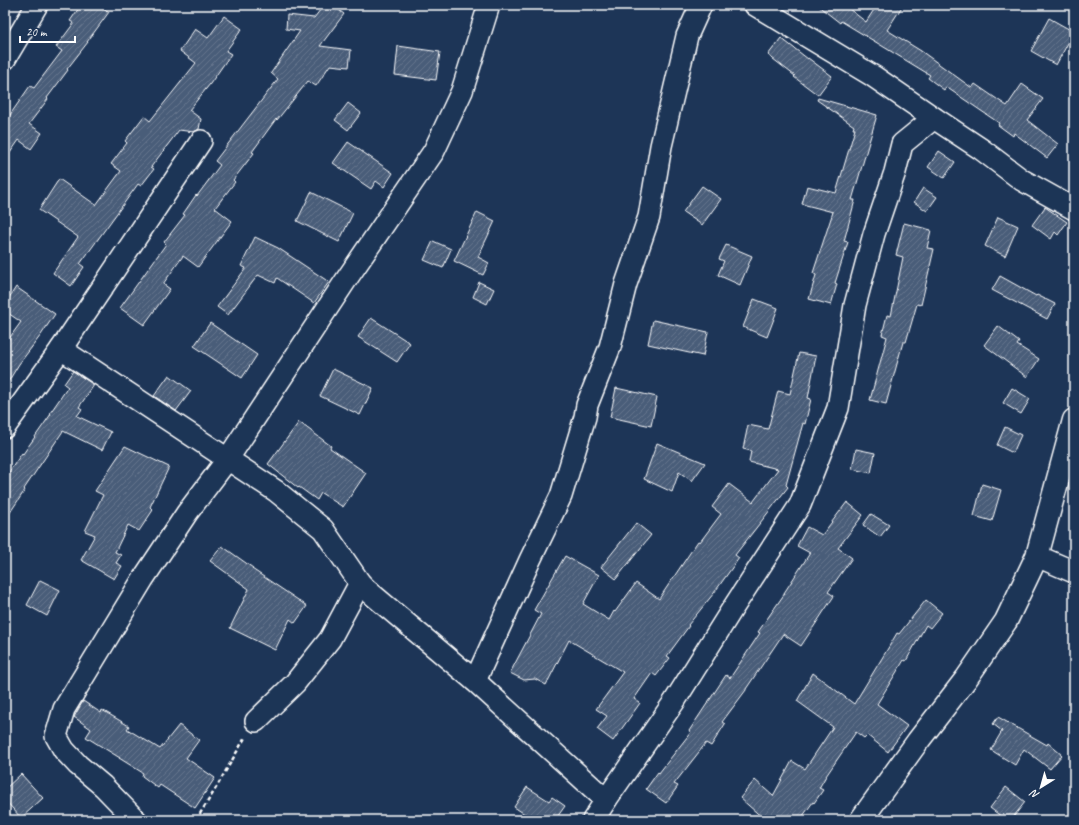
<svg xmlns="http://www.w3.org/2000/svg" width="1079" height="825" font-family="Caveat,sans-serif">
<defs>
<pattern id="building-hatch" width="6" height="6" patternUnits="userSpaceOnUse"><rect width="6" height="6" fill="#4a5d79"/><path d="M-1 1l2-2M0 6l6-6M5 7l2-2" fill="none" stroke="#65758d"/></pattern>
</defs>
<rect width="100%" height="100%" fill="#1d3557"/>
<filter id="ink" filterUnits="userSpaceOnUse"><feTurbulence type="fractalNoise" baseFrequency=".025" numOctaves="2"/><feDisplacementMap in="SourceGraphic" scale="8" xChannelSelector="R" yChannelSelector="G"/><feConvolveMatrix kernelMatrix="1 2 1 2 8 2 1 2 1" color-interpolation-filters="sRGB"/></filter>
<g filter="url(#ink)">
<g fill="url(#building-hatch)" stroke="#fff">
<polygon points="81,5 99,5 109,12 87,42 88,42 67,69 68,70 47,98 48,99 29,124 42,133 31,149 19,140 5,160 5,122 30,86 34,88 62,51 56,47 74,23 70,21"/>
<polygon points="324,5 332,5 344,14 320,46 351,50 349,67 330,65 316,86 308,81 277,120 276,119 252,152 254,153 233,180 235,182 215,208 232,221 198,267 183,256 163,284 170,289 144,325 120,308 166,244 164,242 185,215 183,214 196,195 197,196 220,165 215,161 278,79 271,73 300,31 286,29 287,15 314,18"/>
<polygon points="817,5 844,5 866,22 877,5 903,5 887,30 921,51 972,88 975,84 1007,106 1022,84 1043,99 1027,120 1058,144 1047,158 1014,133 1013,136 998,125 999,123 946,87 944,90 928,78 930,75 841,21 840,23"/>
<polygon points="224,16 242,29 226,51 231,54 210,84 189,110 201,119 199,129 194,132 179,130 151,167 154,169 141,186 138,184 80,264 84,267 71,286 53,273 78,237 39,210 59,179 96,205 121,171 111,164 127,143 125,141 144,116 150,121 196,63 180,51 195,29 208,38"/>
<polygon points="1049,18 1074,32 1056,65 1031,51"/>
<polygon points="781,38 808,59 808,58 832,76 818,95 794,77 795,76 768,55"/>
<polygon points="398,46 440,52 436,80 395,75"/>
<polygon points="818,98 877,115 852,200 855,200 844,241 848,242 835,283 837,284 831,305 809,299 816,275 813,273 833,212 802,204 807,186 836,193 855,129 853,129 854,126 817,100"/>
<polygon points="348,103 361,113 348,130 335,120"/>
<polygon points="348,142 393,173 384,187 376,181 371,189 333,163"/>
<polygon points="939,151 955,162 944,178 928,167"/>
<polygon points="702,186 721,199 702,225 683,212"/>
<polygon points="923,188 937,197 927,211 914,202"/>
<polygon points="311,192 353,213 339,242 297,221"/>
<polygon points="1045,207 1067,222 1058,235 1055,232 1051,239 1032,225"/>
<polygon points="477,212 495,221 478,257 489,263 483,275 454,261"/>
<polygon points="998,217 1018,226 1005,256 985,246"/>
<polygon points="904,223 931,230 927,248 934,249 921,305 917,304 906,342 903,342 886,404 870,400 887,337 882,335 887,315 891,316 903,257 896,255"/>
<polygon points="255,237 278,248 329,282 314,303 277,278 275,283 258,275 228,315 217,307 246,268 241,266"/>
<polygon points="433,241 451,249 443,268 424,260"/>
<polygon points="726,245 752,256 740,285 718,275 724,261 719,259"/>
<polygon points="1000,276 1036,296 1037,295 1055,304 1047,319 992,290"/>
<polygon points="479,282 494,289 487,304 473,297"/>
<polygon points="16,287 55,314 41,335 19,364 5,387 5,344 21,322 5,311 5,304"/>
<polygon points="754,299 778,308 767,337 743,327"/>
<polygon points="371,318 410,343 397,362 358,337"/>
<polygon points="653,320 708,332 703,356 648,344"/>
<polygon points="210,323 257,355 242,378 194,346"/>
<polygon points="998,326 1019,342 1017,345 1039,359 1027,377 984,345"/>
<polygon points="799,353 816,356 808,398 811,399 805,424 803,423 786,485 788,487 735,555 739,558 714,593 688,625 689,626 667,656 670,658 656,676 652,673 634,699 640,703 613,741 597,729 607,716 596,709 623,672 569,640 546,685 535,679 524,680 510,673 541,614 534,610 565,556 599,575 583,604 609,620 614,611 615,612 636,583 659,599 698,541 700,542 721,514 712,507 729,484 753,502 778,469 749,462 751,451 743,449 748,425 768,429 778,391 790,394"/>
<polygon points="333,369 373,388 360,415 320,396"/>
<polygon points="73,371 94,385 79,407 82,409 77,416 111,432 102,450 63,431 24,489 25,490 5,520 5,478 22,453 23,454 51,414 50,413 68,387 64,384"/>
<polygon points="169,375 191,391 176,411 154,396"/>
<polygon points="616,388 657,397 651,426 610,417"/>
<polygon points="1012,388 1030,399 1021,414 1003,403"/>
<polygon points="299,422 331,446 330,448 366,473 343,507 321,493 317,500 299,487 298,488 268,464"/>
<polygon points="1005,427 1021,435 1013,453 997,445"/>
<polygon points="657,443 705,463 692,481 679,472 672,492 644,479"/>
<polygon points="125,446 169,467 150,507 153,510 139,531 128,525 115,552 121,555 116,563 122,566 114,579 81,560 95,535 85,531 103,495 95,491"/>
<polygon points="856,449 875,453 871,473 852,469"/>
<polygon points="982,484 1001,490 992,521 974,516"/>
<polygon points="847,502 863,515 838,548 852,558 828,592 834,596 801,646 783,634 746,689 746,690 722,722 725,724 711,746 706,743 674,784 678,786 666,803 646,789 658,772 659,773 691,732 689,731 726,675 730,678 760,633 758,632 785,593 784,593 810,553 797,546 807,527 822,535"/>
<polygon points="871,514 889,525 880,537 863,525"/>
<polygon points="636,523 651,535 616,579 601,567"/>
<polygon points="222,546 253,568 252,569 307,606 295,623 290,619 275,650 230,628 249,589 210,561"/>
<polygon points="40,580 60,590 47,616 27,605"/>
<polygon points="926,600 942,613 930,628 926,625 906,661 904,660 877,704 907,726 888,752 867,735 864,738 856,732 826,776 819,788 823,790 814,803 813,802 800,820 765,820 740,798 755,780 773,796 792,761 805,769 833,727 797,701 813,673 854,704 887,650 897,633 899,634"/>
<polygon points="83,701 101,713 102,710 129,726 127,729 160,749 179,725 199,740 186,758 215,778 195,808 160,785 158,788 142,776 143,773 119,758 120,758 86,737 91,729 74,717"/>
<polygon points="998,717 1047,745 1048,743 1062,755 1050,769 1024,749 1015,765 991,750 1002,731 993,724"/>
<polygon points="21,774 43,798 21,818 5,800 5,789"/>
<polygon points="527,787 549,801 552,797 565,806 555,820 534,820 514,807"/>
<polygon points="1006,787 1025,802 1011,820 1006,820 990,808"/>
</g>
<g fill="none" stroke-linecap="round" stroke-linejoin="round">
<g stroke="#fff" stroke-width="24">
<g id="minor">
<polyline points="755,5 873,76 934,118 981,149 1022,180 1074,209"/>
<polyline points="5,59 37,5"/>
<polyline points="61,349 276,491 323,529 360,583 367,590 475,681 606,800 674,702 731,611 800,505 838,408 855,305 874,234 895,172 902,144 934,118"/>
<polyline points="5,427 61,349 201,141"/>
<polyline points="1037,556 1074,572"/>
<polyline points="475,681 530,560 561,496 585,417 587,405 610,347 626,284 649,217 661,146 687,36 701,5"/>
<polyline points="256,721 295,683 330,639 360,583"/>
<polyline points="136,820 103,786 78,765 64,750 56,736 64,709 143,579 187,513 227,460 348,277 434,151 462,91 489,5"/>
<polyline points="593,820 606,800"/>
</g>
</g>
<g stroke="#fff" stroke-width="25">
<polyline id="tertiary" points="861,820 918,741 966,679 1006,621 1037,556 1074,420"/>
</g>
<polyline stroke="#fff" stroke-width="2.5" stroke-dasharray="4 3" stroke-linecap="butt" points="196,820 213,793 246,736"/>
<use href="#minor" stroke="#1d3557" stroke-width="21"/>
<use href="#tertiary" stroke="#1d3557" stroke-width="22"/>
</g>
</g>
<rect width="1079" height="825" fill="none" stroke="#1d3557" stroke-width="20"/>
<rect x="10" y="10" width="1059" height="805" fill="none" stroke="#fff" stroke-width="1.5" filter="url(#ink)"/>
<g transform="translate(1041 787) rotate(217)" stroke="#1d3557" stroke-width="3" paint-order="stroke">
<path d="M0-3L7 15L0 10L-7 15Z" fill="#ffffff"/>
<text y="-6" font-size="11" font-weight="bold" text-anchor="middle" fill="#ffffff">N</text>
</g>
<path d="M20 36v6h55v-6" fill="none" stroke="#ffffff" stroke-width="2"/>
<text x="26" y="36" font-size="12" fill="#ffffff" stroke="#1d3557" stroke-width="3" paint-order="stroke">20 m</text>
</svg>
